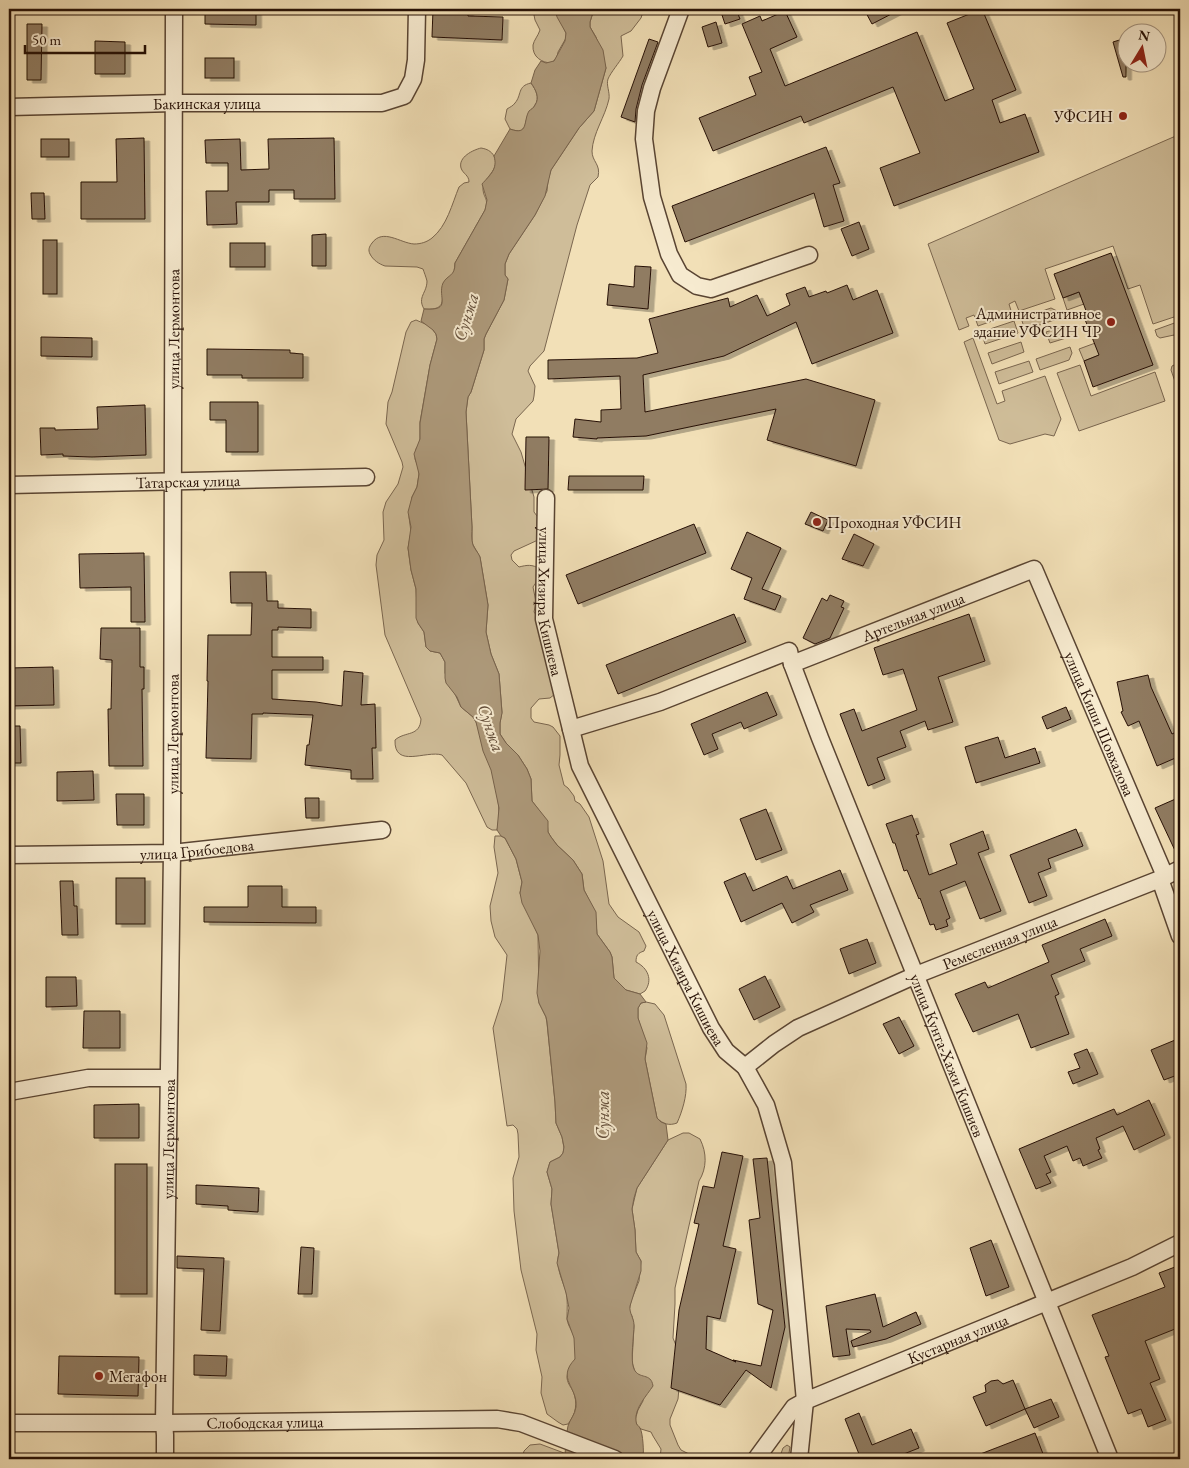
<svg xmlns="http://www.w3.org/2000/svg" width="1189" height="1468" font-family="'EB Garamond',serif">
<defs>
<filter id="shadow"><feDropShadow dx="5.5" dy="3" stdDeviation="0" flood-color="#0004"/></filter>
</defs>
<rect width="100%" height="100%" fill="#f2e0b7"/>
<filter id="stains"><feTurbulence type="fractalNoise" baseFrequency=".004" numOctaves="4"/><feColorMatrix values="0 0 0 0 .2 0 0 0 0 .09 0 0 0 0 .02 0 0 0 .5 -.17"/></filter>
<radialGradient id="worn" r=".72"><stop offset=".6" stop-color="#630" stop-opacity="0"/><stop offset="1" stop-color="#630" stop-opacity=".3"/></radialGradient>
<g fill="#cfbd99" stroke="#7a664f">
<path d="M539 9H555L566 33V38L558 52 557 57 552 63C542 63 532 57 533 45 534 40 538 36 540 30L535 20 534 15Z"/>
<path d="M594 9H644L641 18 631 31 621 36 623 56C619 63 611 72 608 79 606 85 610 92 609 99 605 117 593 133 592 151 592 162 601 164 598 177L590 185 577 225 544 351 530 366 528 371 535 386 534 396 533 401 516 419 512 434 521 452 534 497V512L546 528 538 540 514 551 511 555 512 560 519 567C527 565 532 564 540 569L539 578 533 587 536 602 534 612 537 616 555 694 550 698 539 699 531 708V718L534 722 549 725 553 727 560 736V755L559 765 564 785 568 788 574 796 575 801 580 804 589 817 603 861 609 904 618 917 639 932 646 946 644 951C638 953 636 955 636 962 648 968 653 980 645 991L640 994 626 990 614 978 612 957 610 952 597 934 595 912 584 890 582 874 573 860 557 845 551 837 548 832 547 821 532 801 531 779 527 769 518 755 506 743 500 734V723L502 712 499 674 491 654 486 632 488 605 480 557 472 543V527L466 412 468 397 471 392 484 350V339L486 334 504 300 508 279 505 275V264L509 254 535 215 547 191 548 180 551 170 579 128 594 111 606 68 596 37 590 27V22Z"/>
<path d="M531 83C536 90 540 98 535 105 534 108 531 109 530 111 523 121 529 136 510 129L505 119 507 109C510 107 513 106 515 103 522 95 517 86 531 83Z"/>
<polygon points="1178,135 1180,142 1180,294 1178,295 1180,301 1180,315 1153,324 1140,285 1128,289 1113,246 1045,269 1055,299 1019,311 1015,301 1009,304 1012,314 978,326 974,315 966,318 969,326 959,330 928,244"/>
<path d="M481 148C487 149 491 151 494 156 501 171 482 177 483 190 484 199 489 198 485 210L455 263 454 273 442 289C444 306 441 310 424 309 417 297 427 293 427 281 426 277 424 272 423 269L417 267 385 266C379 264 373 260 370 254 368 250 369 247 372 243 383 228 400 243 414 244 421 244 427 242 432 238 447 226 452 204 459 187L464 183 469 182C469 175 463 174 461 168 458 157 473 150 481 148Z"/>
<polygon points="1079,292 1084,304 1067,310 1063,298"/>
<polygon points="1051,308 1057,311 1060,318 1025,330 1021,318"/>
<path d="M416 320 430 326 436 334 437 339 430 365 420 422V439L419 444 416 449 415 459 419 469V474L417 487 412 497 409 517 411 532 408 548 411 570 416 589 418 623 424 632 426 647 430 651 440 653 445 662V673L461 707 473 717 476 722C486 750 505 801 497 830H492L487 827 466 783 442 755C426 750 394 769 395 740 405 731 420 737 421 719L385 635 376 565 377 555 384 540 383 512 386 502 398 484 403 467 402 462 386 424 388 402 392 392 406 332 411 322Z"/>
<polygon points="1014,321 1018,333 985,344 981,332"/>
<polygon points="1180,321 1180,353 1174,335 1160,338 1157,336 1155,330"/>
<polygon points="1062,327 1066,338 1050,343 1046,332"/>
<polygon points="973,338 997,404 1005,401 1002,391 1045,376 1061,419 1054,436 1045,434 1010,444 999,440 964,342"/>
<polygon points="1021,342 1024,352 992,364 988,353"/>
<polygon points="1098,342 1102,354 1084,361 1079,349"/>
<polygon points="1070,347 1072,353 1069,360 1040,370 1036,359"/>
<polygon points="1029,361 1033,372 999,384 995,372"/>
<polygon points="1180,362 1180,396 1171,370 1172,366"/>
<polygon points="1080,365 1091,396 1155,372 1165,401 1079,431 1057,373"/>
<path d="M495 836H501L505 838 516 859 522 882 520 893 538 935 539 1003 546 1017 547 1023 555 1102 556 1123 562 1137 564 1148 563 1153 560 1157 550 1162 547 1172 552 1189 551 1204 559 1253C555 1265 562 1280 566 1291 568 1300 567 1309 567 1318 567 1324 572 1331 574 1336 575 1342 576 1350 576 1356 575 1363 568 1367 567 1377 567 1382 570 1386 573 1391 578 1403 576 1414 568 1424L563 1425 558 1422 547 1414 541 1393 542 1377 536 1350 537 1334 521 1270 514 1211 513 1178 519 1157 518 1134 517 1129 513 1125 507 1126 493 1028 502 1000 507 955 495 937 491 921 490 906 498 873 494 847Z"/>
<path d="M646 1002 655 1004 664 1015 686 1084C687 1096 682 1112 677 1123 669 1126 663 1124 657 1118L645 1059 647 1048 638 1018V1008L641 1003Z"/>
<path d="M683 1133H689L700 1139C707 1153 707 1168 699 1181L675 1288V1304L673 1338 677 1348 679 1388 678 1399 670 1419V1425L678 1445 681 1450 699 1459H660L661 1449 653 1436 651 1432 641 1429 637 1425 635 1420 638 1410 643 1401 639 1375 635 1372 632 1362 634 1326 632 1316 629 1311 631 1301 639 1281 641 1261 636 1252 635 1230 632 1209 637 1188 668 1140Z"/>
<polygon points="540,1444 572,1456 575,1459 522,1459 524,1451 530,1445"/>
<polygon points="787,1445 790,1447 788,1459 779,1459 783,1448"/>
</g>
<path fill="#ad997a" stroke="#77624b" d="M555 9H594L590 22V27L603 50 606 68 594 111 579 128 551 170 545 196 535 215 509 254 505 264V275L508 279 504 300 486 334 484 339V350L471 392 468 397 466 412 472 527C472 533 471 539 473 545 475 550 478 552 480 557L488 605 486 632 491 654 499 674 502 713 500 723V734L506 743 518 755 527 769 531 779 532 801 548 821V832L551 837 557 845 573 860 582 874 584 890 596 912 597 934 610 952 612 957 614 978 626 990 640 994 646 1002 641 1003 638 1008V1018L647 1043 645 1059 657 1118 661 1122 666 1124 668 1140 637 1188 634 1198 632 1209 635 1230 636 1252 641 1261V1271L630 1306C629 1313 634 1318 634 1325 634 1335 630 1361 634 1369 639 1380 651 1372 653 1386 647 1395 634 1409 636 1421 637 1427 637 1423 640 1428 643 1433 644 1453 643 1459H575L572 1456 565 1454C566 1445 566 1434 568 1426 570 1419 575 1415 576 1407 578 1387 556 1379 575 1359L574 1338 567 1319 569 1308 566 1293 557 1263 559 1253 551 1204 552 1189 547 1172 550 1162 560 1157 563 1153 564 1147 562 1137 556 1123 555 1102 547 1022 546 1017 539 1003 537 993 540 951 538 935 522 903 520 893 522 882 516 859 505 838 501 836 497 830 499 808 491 770 483 751 476 722 473 717 461 707 457 697 446 683 445 678V662L440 653 430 651 426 647 424 632 418 623 416 618V589L411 570 408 548 411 527 408 512 412 497 417 487 419 474 414 454 420 439V423L430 365 437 339 436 334 433 330 421 321 424 309C453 311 437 297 443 283 448 274 455 277 455 263L485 210 487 200 482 184C490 175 498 169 494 156L510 129C529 136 523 121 529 111 531 109 534 108 535 105 540 98 536 90 531 83L535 70 541 61 546 63 554 61 565 41 566 33 557 17Z"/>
<g fill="#907c62" stroke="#261005" filter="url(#shadow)">
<polygon points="241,9 256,9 256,25 205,24 205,12 241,12"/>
<polygon points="433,9 468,9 468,16 503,17 502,40 432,37"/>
<polygon points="720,9 736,9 740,19 725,24"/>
<polygon points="864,9 901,9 872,24"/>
<polygon points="982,9 1016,90 992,100 1000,123 1025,114 1039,152 894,206 880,168 920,153 893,87 804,123 801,116 713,151 699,118 756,95 749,77 762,72 742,24 760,16 762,21 785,11 797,37 770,49 785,86 917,32 945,101 974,89 947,23"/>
<polygon points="716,22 722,43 708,47 702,27"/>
<polygon points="27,24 42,24 41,80 27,80"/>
<polygon points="1126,38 1126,77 1123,77 1113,42"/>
<polygon points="649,39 658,42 642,85 636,109 635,122 621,117"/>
<polygon points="95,41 125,42 125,74 95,74"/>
<rect x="205" y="58" width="29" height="20"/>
<polygon points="144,138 145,219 81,219 81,182 117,182 116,139"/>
<polygon points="334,138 335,199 294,199 294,190 269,190 269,202 236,202 237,224 207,225 206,191 228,191 228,163 206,163 205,140 240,139 241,170 269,169 268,139"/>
<rect x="41" y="139" width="28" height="18"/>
<polygon points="826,147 840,183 833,185 844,221 824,227 814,193 685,242 672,206"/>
<polygon points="31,193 44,193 45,219 32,219"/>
<polygon points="859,222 869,249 852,256 841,229"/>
<polygon points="326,234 326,266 312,266 312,235"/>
<rect x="43" y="240" width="14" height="54"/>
<rect x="230" y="243" width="35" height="24"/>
<polygon points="1111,253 1153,365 1093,387 1084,361 1099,355 1084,317 1088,316 1079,292 1063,298 1054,274"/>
<polygon points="635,266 651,267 648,309 607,305 609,284 634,287"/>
<polygon points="847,285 853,300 877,290 893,333 812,364 796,322 724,356 643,375 645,412 806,379 875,400 856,466 767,440 776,409 646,436 597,438 597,439 573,437 575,419 601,422 601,410 621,409 620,376 548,379 548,360 637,358 658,353 649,319 728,298 730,307 757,295 767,316 790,305 786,294 805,287 809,297 826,291 827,293"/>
<polygon points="41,337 92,338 92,357 41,356"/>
<polygon points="207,349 290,350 290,353 303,354 303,378 242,378 242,375 207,375"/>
<polygon points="210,402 258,402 258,452 226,452 226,420 210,420"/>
<polygon points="145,405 146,455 92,457 63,456 63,454 41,455 40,428 55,428 55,430 98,429 97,407"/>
<polygon points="526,437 549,437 548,489 525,490"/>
<polygon points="569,476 644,476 643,490 568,490"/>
<polygon points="811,512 828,520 823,531 805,524"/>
<polygon points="694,524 706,553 578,604 566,575"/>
<polygon points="747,532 781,548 762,589 781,596 775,610 744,599 752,578 731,569"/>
<polygon points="854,534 874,544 863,566 842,559"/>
<polygon points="144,553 145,622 131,622 131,587 80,588 79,554"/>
<polygon points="230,572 266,572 267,601 278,601 278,608 311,609 311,628 278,627 278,630 272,630 272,657 323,657 323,670 272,670 272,699 316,702 342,706 344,671 363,673 361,705 375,704 376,748 372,748 373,779 351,779 351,770 305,765 307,745 309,745 313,715 263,713 263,714 252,714 251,759 206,758 208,681 207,681 208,635 251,635 252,603 231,603"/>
<polygon points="830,595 844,601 841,607 844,608 830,638 815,644 803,638 822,598 827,601"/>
<polygon points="734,614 746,642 618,694 606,665"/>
<polygon points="969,614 985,661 938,677 953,722 928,730 925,721 900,731 906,747 877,758 885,779 868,786 840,714 854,709 862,731 917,710 903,669 883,675 874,648"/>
<polygon points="101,628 140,628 140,667 144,667 144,689 142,689 143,766 109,766 108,709 111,709 112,660 100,659"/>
<polygon points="53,667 54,705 9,706 9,668"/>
<polygon points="1148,675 1151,687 1172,734 1180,730 1180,756 1157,766 1139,721 1128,726 1121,712 1123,711 1117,682"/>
<polygon points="767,692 777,715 744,729 741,722 712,734 718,749 704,755 691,724"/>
<polygon points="1066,707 1071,719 1047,729 1042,717"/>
<polygon points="9,726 20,726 21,763 9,763"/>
<polygon points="998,737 1005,758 1035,748 1040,763 976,783 965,747"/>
<polygon points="93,771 94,800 57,801 57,772"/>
<polygon points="116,794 144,794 144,825 117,825"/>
<polygon points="1180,797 1180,859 1179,859 1155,808"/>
<polygon points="305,798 319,798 319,818 306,818"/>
<polygon points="766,809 782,850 756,860 740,819"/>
<polygon points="912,815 919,834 916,835 929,875 957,864 950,844 983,831 989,849 978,853 1001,911 980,919 965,881 940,891 950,918 946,920 948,926 936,930 934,924 930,925 920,898 919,899 907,870 904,871 895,843 893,843 886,824"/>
<polygon points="1076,829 1083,846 1048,859 1051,868 1038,873 1047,896 1029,903 1010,855"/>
<polygon points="840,870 848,890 810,905 814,912 792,923 782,903 741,922 724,882 745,873 753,891 787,876 793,889"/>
<rect x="116" y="878" width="29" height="46"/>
<polygon points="60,881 73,881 74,906 77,906 78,935 62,935"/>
<polygon points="248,886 282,886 282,907 316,907 316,923 204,922 204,907 248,907"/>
<polygon points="1105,919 1112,936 1080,949 1085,961 1051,975 1059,994 1055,996 1069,1034 1031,1048 1018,1014 973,1032 955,994 985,982 988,988 1049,962 1042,945"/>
<polygon points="867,939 876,963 849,974 840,949"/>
<polygon points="765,976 780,1007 754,1020 739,989"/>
<polygon points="46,977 76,977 77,1006 46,1007"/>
<polygon points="84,1011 120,1011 120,1048 83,1048"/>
<polygon points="899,1017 914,1046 899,1054 883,1024"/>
<polygon points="1180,1038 1180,1074 1164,1080 1151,1050"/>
<polygon points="1087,1049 1098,1074 1073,1084 1068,1072 1080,1068 1074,1054"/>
<polygon points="1149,1100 1165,1135 1134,1150 1123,1126 1096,1138 1100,1149 1098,1150 1102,1158 1083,1166 1080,1158 1073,1161 1067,1146 1044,1156 1051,1172 1046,1174 1051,1183 1036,1189 1019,1149 1114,1109 1117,1115"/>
<polygon points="139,1104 139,1138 94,1138 94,1105"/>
<polygon points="722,1152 743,1156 723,1246 736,1249 720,1319 707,1316 706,1349 736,1362 733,1360 761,1366 773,1310 758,1304 749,1220 760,1218 753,1159 767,1158 785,1327 771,1388 746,1370 720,1405 671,1388 679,1310 699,1224 694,1223 703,1186 714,1188"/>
<rect x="115" y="1164" width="32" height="130"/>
<polygon points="196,1185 259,1188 258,1212 228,1210 228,1206 196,1204"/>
<polygon points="991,1240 1009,1287 986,1296 970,1248"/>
<polygon points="301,1247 314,1248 312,1294 298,1294"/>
<polygon points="177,1256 224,1258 220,1331 201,1330 204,1269 177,1268"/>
<polygon points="1175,1267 1180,1280 1180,1327 1145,1341 1160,1379 1150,1383 1166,1420 1148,1427 1141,1409 1128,1414 1105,1357 1109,1356 1092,1315 1165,1287 1159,1273"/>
<polygon points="875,1294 883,1327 916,1312 921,1324 886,1339 853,1347 851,1341 871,1332 870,1330 846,1329 850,1355 833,1357 826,1306"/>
<polygon points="194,1355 227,1356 226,1376 194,1375"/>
<polygon points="59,1356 139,1357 138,1396 58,1394"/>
<polygon points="998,1380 1003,1384 1013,1380 1025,1409 986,1426 973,1397 986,1392 985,1385 991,1381"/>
<polygon points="1051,1399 1059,1417 1034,1428 1025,1409"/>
<polygon points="859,1413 872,1445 911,1429 919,1448 891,1459 861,1459 845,1419"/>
<polygon points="1035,1433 1045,1459 970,1459 970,1458"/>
</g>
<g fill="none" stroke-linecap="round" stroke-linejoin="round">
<g stroke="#594432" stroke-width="19">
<g id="minor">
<polyline points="681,9 652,88 646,111 644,139 652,197 669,254 680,275 697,286 711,289 809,255"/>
<path id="s1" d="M9 107 175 103H382L404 96 413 79 416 60 417 9"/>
<path id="s2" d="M9 485 366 477"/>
<path id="s3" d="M546 498 544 619 580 766 711 1028 726 1051 745 1067 766 1105 783 1163 805 1401 799 1459"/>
<path id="s4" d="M792 664 1034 569 1165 876"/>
<path id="s5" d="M571 729 660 702 789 651 792 664 820 738 1110 1459"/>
<path id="s6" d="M9 855 172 853 382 830"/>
<polyline points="1160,879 1180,936"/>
<path id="s7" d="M745 1067 774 1044 798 1028 916 975 1160 879 1180 869"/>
<polyline points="9,1092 88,1078 168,1078"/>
<path id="s8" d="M9 1423H164L497 1419 521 1423 615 1459"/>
<path id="s9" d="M165 1459V1435L164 1423 172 853 174 9"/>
<path id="s10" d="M756 1459 794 1407 805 1401 1132 1267 1180 1243"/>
</g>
</g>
<use href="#minor" stroke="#f7ebd0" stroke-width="16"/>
</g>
<g fill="#8f2418" stroke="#f7ebd0" stroke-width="2">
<circle cx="1123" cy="116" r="5"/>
<circle cx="1111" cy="322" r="5"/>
<circle cx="817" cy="522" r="5"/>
<circle cx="99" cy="1376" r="5"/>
</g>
<g text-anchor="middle" stroke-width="4" stroke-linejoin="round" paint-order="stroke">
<g font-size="16" fill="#261005" stroke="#f7ebd0">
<text dy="6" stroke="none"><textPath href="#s1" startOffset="198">Бакинская улица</textPath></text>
<text dy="6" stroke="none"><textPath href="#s9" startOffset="1130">улица Лермонтова</textPath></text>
<text dy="6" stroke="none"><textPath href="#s2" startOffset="179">Татарская улица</textPath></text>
<text dy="6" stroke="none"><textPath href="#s3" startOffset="104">улица Хизира Кишиева</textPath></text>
<text dy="6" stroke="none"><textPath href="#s4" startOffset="130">Артельная улица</textPath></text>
<text dy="6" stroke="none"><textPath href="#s4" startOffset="428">улица Киши Шовхалова</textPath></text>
<text dy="6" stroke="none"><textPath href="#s9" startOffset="725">улица Лермонтова</textPath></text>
<text dy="6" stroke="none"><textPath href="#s6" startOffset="188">улица Грибоедова</textPath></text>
<text dy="6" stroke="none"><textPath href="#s7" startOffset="285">Ремесленная улица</textPath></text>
<text dy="6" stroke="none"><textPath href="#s3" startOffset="509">улица Хизира Кишиева</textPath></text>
<text dy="6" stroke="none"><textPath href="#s5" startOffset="666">улица Кунта-Хажи Кишиев</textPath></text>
<text dy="6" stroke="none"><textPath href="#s9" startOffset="320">улица Лермонтова</textPath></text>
<text dy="6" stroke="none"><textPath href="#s10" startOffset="242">Кустарная улица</textPath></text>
<text dy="6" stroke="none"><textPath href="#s8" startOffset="256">Слободская улица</textPath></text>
</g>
<g font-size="16" fill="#261005" stroke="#f7ebd0" text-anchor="end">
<text x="1113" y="122">УФСИН</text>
<text x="1101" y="319">Административное<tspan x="1101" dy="18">здание УФСИН ЧР</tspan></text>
<text x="827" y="528" text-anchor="start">Проходная УФСИН</text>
<text x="109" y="1382" text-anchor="start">Мегафон</text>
</g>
<g font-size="18" font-style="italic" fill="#634e3a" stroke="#f7ebd0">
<text transform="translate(466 317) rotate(-73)" y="6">Сунжа</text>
<text transform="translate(491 728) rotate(71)" y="6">Сунжа</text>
<text transform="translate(603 1115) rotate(-90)" y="6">Сунжа</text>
</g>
</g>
<rect width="1189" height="1468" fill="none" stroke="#f2e0b7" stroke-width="30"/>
<rect x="10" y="10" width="1169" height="1448" fill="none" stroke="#261005" stroke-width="2.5"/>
<rect x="15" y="15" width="1159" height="1438" fill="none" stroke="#261005"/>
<g transform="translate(1142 48) rotate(10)"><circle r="24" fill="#f7ebd0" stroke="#a3937f"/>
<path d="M0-4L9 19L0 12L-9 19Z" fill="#8f2418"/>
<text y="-8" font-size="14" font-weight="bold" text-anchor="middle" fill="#261005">N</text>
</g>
<path d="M25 45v8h120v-8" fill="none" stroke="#261005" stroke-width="2.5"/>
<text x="32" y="45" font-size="15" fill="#261005" stroke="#f7ebd0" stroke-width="4" paint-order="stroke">50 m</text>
<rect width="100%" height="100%" filter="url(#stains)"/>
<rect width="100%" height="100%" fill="url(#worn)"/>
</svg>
